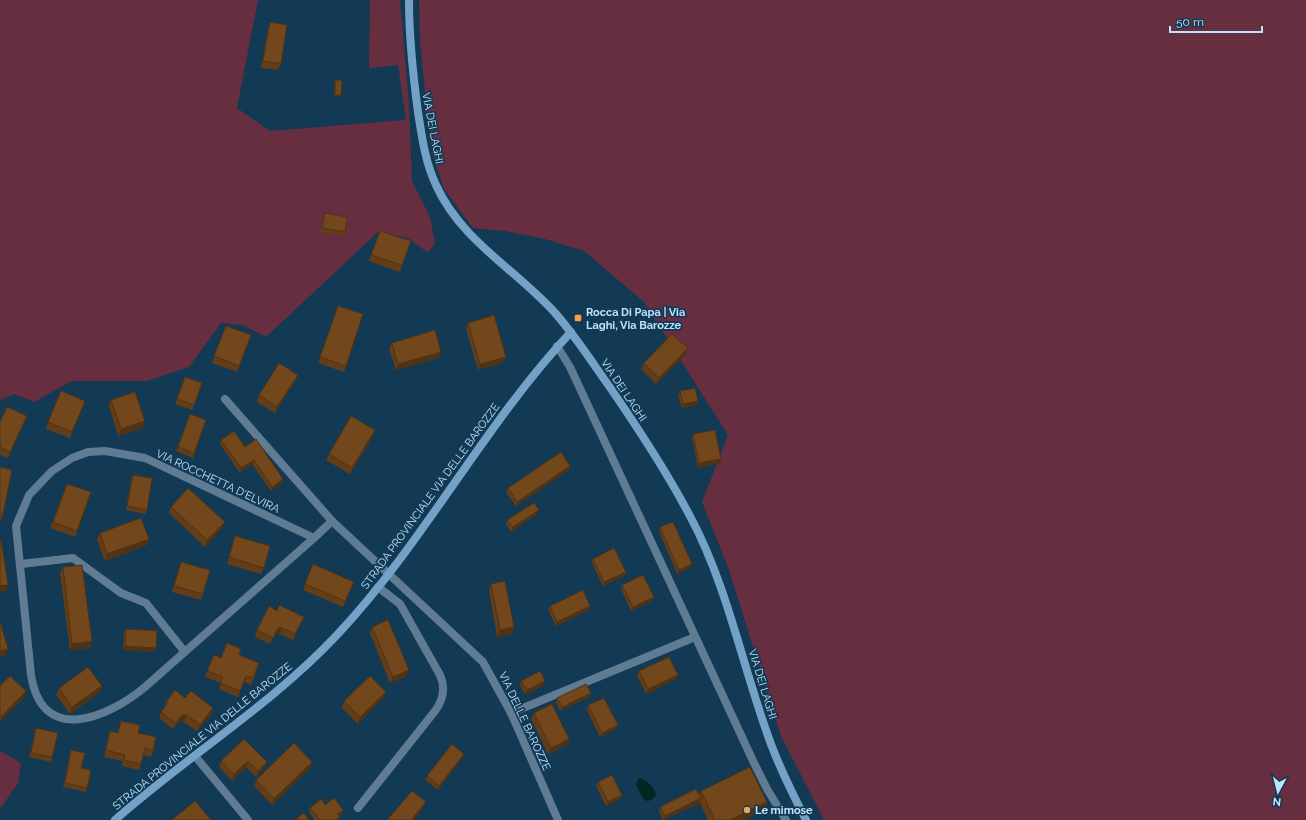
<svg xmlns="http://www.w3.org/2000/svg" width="1306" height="820" font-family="Raleway,sans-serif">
<rect width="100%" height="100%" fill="#123a55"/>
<g fill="#672e40">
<polygon points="0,0 258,0 237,108 270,131 406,120 398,65 369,68 370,0 400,0 409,104 412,181 430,217 435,243 428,253 408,238 378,232 266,337 242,325 221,323 189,367 147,381 72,381 34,402 14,394 0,400"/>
<polygon points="419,0 1306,0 1306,820 824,820 781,736 729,570 702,502 728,435 644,302 584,251 545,239 505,231 473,228 444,189 431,149 420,42"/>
<polygon points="0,751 21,763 18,783 0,809"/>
</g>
<path fill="#022722" d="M639 778C646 778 655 789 656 795L652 800 647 801 643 799 636 784Z"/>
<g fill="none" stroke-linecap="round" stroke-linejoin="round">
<g stroke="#5f7c92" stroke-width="8">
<polyline points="557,346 570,367 754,763 767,789 786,820"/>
<polyline points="225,399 332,521"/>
<path d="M314 538 145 687C108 718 42 746 31 675L16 526 29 495 52 471 72 458 88 452 105 451 145 458 314 538 332 521 483 662 511 713 558 820"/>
<polyline points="21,564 73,558 121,593 146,603 184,651"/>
<polyline points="511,713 695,637"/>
<polyline points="195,756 248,820"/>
<path d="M358 808 435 711C443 700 446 688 440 675L400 604 378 587"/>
</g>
<g stroke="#73a2c6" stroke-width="8">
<path d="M409 0C409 38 413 75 418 112 422 137 425 162 436 185 461 241 517 270 556 314 576 337 592 362 609 386 638 428 667 472 691 518 726 584 741 659 766 730 776 761 791 791 806 820"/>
<path d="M115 820C187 756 270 706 336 636 424 543 483 426 571 332"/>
</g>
</g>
<g fill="#633d18">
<polygon points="270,22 281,64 278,70 261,68 268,28"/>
<polygon points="335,80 340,97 334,97 335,82"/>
<polygon points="325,213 345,232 343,236 321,232 323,218"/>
<polygon points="380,231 411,241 400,272 369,261"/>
<polygon points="338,306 363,314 344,372 318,363"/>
<polygon points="468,323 503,363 478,370 466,329"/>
<polygon points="226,326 251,335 237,372 212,363"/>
<polygon points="392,343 439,358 396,370 389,349"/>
<polygon points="688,348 685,355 656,384 641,369 644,363"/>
<polygon points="298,375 295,381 275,413 257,402 259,395"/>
<polygon points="185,377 202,383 192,410 175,404"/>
<polygon points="680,391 698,401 697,405 682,408 678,395"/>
<polygon points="111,400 143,428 118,436 109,406"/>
<polygon points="82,407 70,438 46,429 48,422"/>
<polygon points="190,414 206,420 193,458 176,451"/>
<polygon points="0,422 24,422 8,458 0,455"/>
<polygon points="693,434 721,459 720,463 698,468 692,439"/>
<polygon points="373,436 350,474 326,460 329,454"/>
<polygon points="221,440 245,447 282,483 271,491 252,464 240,473 220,444"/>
<polygon points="0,467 3,514 1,521 0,521"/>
<polygon points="569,470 516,506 506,492 508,488"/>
<polygon points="133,475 147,510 145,514 126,510 131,479"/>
<polygon points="67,484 91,492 75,537 50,528"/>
<polygon points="171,507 222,528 205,547 169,513"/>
<polygon points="539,510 537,514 511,532 506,524 507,520"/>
<polygon points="660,527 690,568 677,574 659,531"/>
<polygon points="100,533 149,539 147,545 105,561 97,540"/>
<polygon points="235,536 264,568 261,574 227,564"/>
<polygon points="593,559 624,576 603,586 592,563"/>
<polygon points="181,562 203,594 201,600 172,592"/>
<polygon points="63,567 92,641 90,648 70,650 60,573"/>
<polygon points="354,582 343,607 303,590 305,584"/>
<polygon points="491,584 514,627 512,634 497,637 489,590"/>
<polygon points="622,585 652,601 631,611 621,589"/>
<polygon points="550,606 590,606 589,610 556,626 548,610"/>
<polygon points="301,623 293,640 280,634 275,634 270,644 255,637 257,630"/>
<polygon points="372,627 406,677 390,683 370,633"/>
<polygon points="126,629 154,652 123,650 124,633"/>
<polygon points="239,655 257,670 251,685 244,682 238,697 219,689 221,683 205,677 207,671 221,658"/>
<polygon points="639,671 676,679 646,694 637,675"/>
<polygon points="521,681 545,681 544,685 525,695 520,685"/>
<polygon points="102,686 100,692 70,714 56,695 59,688"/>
<polygon points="386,692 383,698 358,724 342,708 344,701"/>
<polygon points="591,693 589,697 560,711 556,702 557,698"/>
<polygon points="185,698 213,708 211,714 197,731 184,722 179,721 173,729 159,718 161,712 164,708 166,702"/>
<polygon points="588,705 616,729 600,737 587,710"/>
<polygon points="534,713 569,739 567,745 548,754 531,719"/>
<polygon points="121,721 138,733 153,751 151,757 143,755 139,770 122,766 123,761 104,757 108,737 110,731 117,733"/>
<polygon points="36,728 52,757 51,762 29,757 35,732"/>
<polygon points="244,739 267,762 264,768 256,777 246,767 232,781 219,767 221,761"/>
<polygon points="71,750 81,768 87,788 86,792 63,787 70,754"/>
<polygon points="462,758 438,790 425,780 427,776"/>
<polygon points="312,762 310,768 272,805 254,786 256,780"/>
<polygon points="598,782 622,795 621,799 606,806 596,786"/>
<polygon points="701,791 767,802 764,810 744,820 708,820 700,803 663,820 659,811 660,807 699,795"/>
<polygon points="325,805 343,810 341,814 339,816 340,816 338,820 315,820 309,812 310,808"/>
</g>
<g fill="#503214">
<polygon points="335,95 341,95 340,97 334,97"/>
<polygon points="688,348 685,355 656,384 659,378"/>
<polygon points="441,352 439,358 396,370 398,364"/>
<polygon points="506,357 503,363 478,370 480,364"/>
<polygon points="298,375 295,381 275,413 277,407"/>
<polygon points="698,401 697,405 682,408 683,404"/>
<polygon points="145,421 143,428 118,436 121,429"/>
<polygon points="375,430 373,436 350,474 352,468"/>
<polygon points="721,459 720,463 698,468 699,463"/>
<polygon points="254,460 252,464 240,473 241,468"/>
<polygon points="570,466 569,470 516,506 517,502"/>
<polygon points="283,479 282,483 271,491 272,487"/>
<polygon points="539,510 537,514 511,532 513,527"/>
<polygon points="225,522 222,528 205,547 207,540"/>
<polygon points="149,539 147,545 105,561 107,554"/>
<polygon points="692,564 690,568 677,574 679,570"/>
<polygon points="626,572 624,576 603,586 604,582"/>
<polygon points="8,585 6,591 0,592 0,586"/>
<polygon points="654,597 652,601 631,611 633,607"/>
<polygon points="590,606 589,610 556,626 557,622"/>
<polygon points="304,617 301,623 293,640 295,634"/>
<polygon points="514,627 512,634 497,637 500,630"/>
<polygon points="278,628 282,628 280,634 275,634 270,644"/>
<polygon points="92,641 90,648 70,650 72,644"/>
<polygon points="125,646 156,648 154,652 123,650"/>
<polygon points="8,649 6,655 0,657 0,651"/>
<polygon points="409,670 406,677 390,683 393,677"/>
<polygon points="678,675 676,679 646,694 648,689"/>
<polygon points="545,681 544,685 525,695 527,690"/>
<polygon points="102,686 100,692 70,714 72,707"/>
<polygon points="26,691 24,698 0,722 0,718"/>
<polygon points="386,692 383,698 358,724 360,717"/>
<polygon points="591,693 589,697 560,711 562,707"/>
<polygon points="213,708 211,714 197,731 200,725"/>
<polygon points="182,715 187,715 184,722 179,721 173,729 176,723"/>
<polygon points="618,725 616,729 600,737 602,733"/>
<polygon points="569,739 567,745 548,754 551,748"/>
<polygon points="464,754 462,758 438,790 439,786"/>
<polygon points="248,761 246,767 232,781 234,774"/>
<polygon points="267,762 264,768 256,777 258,771"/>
<polygon points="312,762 310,768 272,805 274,799"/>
<polygon points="622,795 621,799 606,806 608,802"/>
<polygon points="701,798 700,803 663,820 665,816"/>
<polygon points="426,802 423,808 414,820 411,820"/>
<polygon points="767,802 764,810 744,820 730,820"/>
<polygon points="343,810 341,814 336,818 337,814"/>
</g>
<g fill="#73471c" stroke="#503214">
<polygon points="270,22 287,25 281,64 263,61"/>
<polygon points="335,80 342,80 341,95 335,95"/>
<polygon points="325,213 347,217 345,232 322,228"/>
<polygon points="380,231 411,241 402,265 371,255"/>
<polygon points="338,306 363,314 346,366 320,357"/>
<polygon points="494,315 506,357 480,364 468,323"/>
<polygon points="226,326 251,335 239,366 214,356"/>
<polygon points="435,330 441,352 398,364 392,343"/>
<polygon points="672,334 688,348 659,378 644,363"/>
<polygon points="279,363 298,375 277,407 259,395"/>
<polygon points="185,377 202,383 194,405 177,399"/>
<polygon points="695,388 698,401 683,404 680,391"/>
<polygon points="61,391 85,401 72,432 48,422"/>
<polygon points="135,392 145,421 121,429 111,400"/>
<polygon points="7,407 27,416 10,452 0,447 0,422"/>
<polygon points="190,414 206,420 194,453 178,447"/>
<polygon points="351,416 375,430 352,468 329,454"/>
<polygon points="715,430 721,459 699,463 693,434"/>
<polygon points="234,431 245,447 256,439 283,479 272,487 254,460 241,468 221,440"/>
<polygon points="561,452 570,466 517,502 508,488"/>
<polygon points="0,467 12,470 3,514 0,514"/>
<polygon points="133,475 152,478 147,510 127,506"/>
<polygon points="67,484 91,492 77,531 53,522"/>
<polygon points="188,488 225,522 207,540 171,507"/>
<polygon points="534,503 539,510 513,527 507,520"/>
<polygon points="141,518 149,539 107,554 100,533"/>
<polygon points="673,522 692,564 679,570 660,527"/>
<polygon points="235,536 270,546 264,568 229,557"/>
<polygon points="0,540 1,540 8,585 0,586"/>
<polygon points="614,548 626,572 604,582 593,559"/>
<polygon points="181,562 210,570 203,594 174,586"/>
<polygon points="313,564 354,582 345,601 305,584"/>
<polygon points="82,565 92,641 72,644 63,567"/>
<polygon points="643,575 654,597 633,607 622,585"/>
<polygon points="505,581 514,627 500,630 491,584"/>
<polygon points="583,590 590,606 557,622 550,606"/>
<polygon points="279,605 304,617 295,634 282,628 278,628 273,638 257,630 269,606 277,611"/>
<polygon points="388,620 409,670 393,677 372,627"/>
<polygon points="0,621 8,649 0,651"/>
<polygon points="126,629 157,631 156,648 125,646"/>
<polygon points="227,643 241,649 239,655 259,663 253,678 246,676 240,691 221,683 223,677 207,671 214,655 221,658"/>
<polygon points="669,657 678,675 648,689 639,671"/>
<polygon points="88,667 102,686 72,707 59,688"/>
<polygon points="540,671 545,681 527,690 521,681"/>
<polygon points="10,676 26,691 0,718 0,686"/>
<polygon points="370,676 386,692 360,717 344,701"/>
<polygon points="586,684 591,693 562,707 557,698"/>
<polygon points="175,690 185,698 191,691 213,708 200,725 187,715 182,715 176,723 161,712 168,703 166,702"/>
<polygon points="604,698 618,725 602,733 588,705"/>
<polygon points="552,704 569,739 551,748 534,713"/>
<polygon points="121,721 140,725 138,733 156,737 153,751 145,748 141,764 124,760 125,755 106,750 110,731 118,733"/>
<polygon points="36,728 58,733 52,757 31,753"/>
<polygon points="244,739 267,762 258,771 248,761 234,774 221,761"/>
<polygon points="294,743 312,762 274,799 256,780"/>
<polygon points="452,744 464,754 439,786 427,776"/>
<polygon points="71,750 85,753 81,768 91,770 87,788 65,783"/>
<polygon points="750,767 767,802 730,820 715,820 701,791"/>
<polygon points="612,775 622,795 608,802 598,782"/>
<polygon points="696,789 701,798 665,816 660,807"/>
<polygon points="412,791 426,802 411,820 387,820"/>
<polygon points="334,798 343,810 337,814 340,816 335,820 320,820 310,808 321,799 325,805"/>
<polygon points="195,801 211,820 172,820"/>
<polygon points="304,813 309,820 295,820"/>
</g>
<g fill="#f8a14a" stroke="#123a55" stroke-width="1.5">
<rect x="574" y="314" width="8" height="8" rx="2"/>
<circle cx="747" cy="810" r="4"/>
</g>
<g text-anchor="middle" stroke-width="3.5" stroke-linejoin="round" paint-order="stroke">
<g font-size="11" fill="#bfe2fe" stroke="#123a55">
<text transform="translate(433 128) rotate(79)" y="4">VIA DEI LAGHI</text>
<text transform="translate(624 390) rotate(56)" y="4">VIA DEI LAGHI</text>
<text transform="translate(218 481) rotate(25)" y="4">VIA ROCCHETTA D'ELVIRA</text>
<text transform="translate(430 496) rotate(-54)" y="4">STRADA PROVINCIALE VIA DELLE BAROZZE</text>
<text transform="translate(763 684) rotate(73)" y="4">VIA DEI LAGHI</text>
<text transform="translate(525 721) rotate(65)" y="4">VIA DELLE BAROZZE</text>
<text transform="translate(202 736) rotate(-39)" y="4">STRADA PROVINCIALE VIA DELLE BAROZZE</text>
</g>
<g font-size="11" font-weight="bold" fill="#bfe2fe" stroke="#123a55" text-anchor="start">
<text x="586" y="316">Rocca Di Papa | Via<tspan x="586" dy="13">Laghi, Via Barozze</tspan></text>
<text x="755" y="814">Le mimose</text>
</g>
</g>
<g transform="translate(1278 792) rotate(187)" stroke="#123a55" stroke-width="3" paint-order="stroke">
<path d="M0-3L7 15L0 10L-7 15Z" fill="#bfe2fe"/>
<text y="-6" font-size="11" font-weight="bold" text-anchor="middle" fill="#bfe2fe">N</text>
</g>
<path d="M1170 26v6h92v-6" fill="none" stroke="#bfe2fe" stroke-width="2"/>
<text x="1176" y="26" font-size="12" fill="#bfe2fe" stroke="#123a55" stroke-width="3" paint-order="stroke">50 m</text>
</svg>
